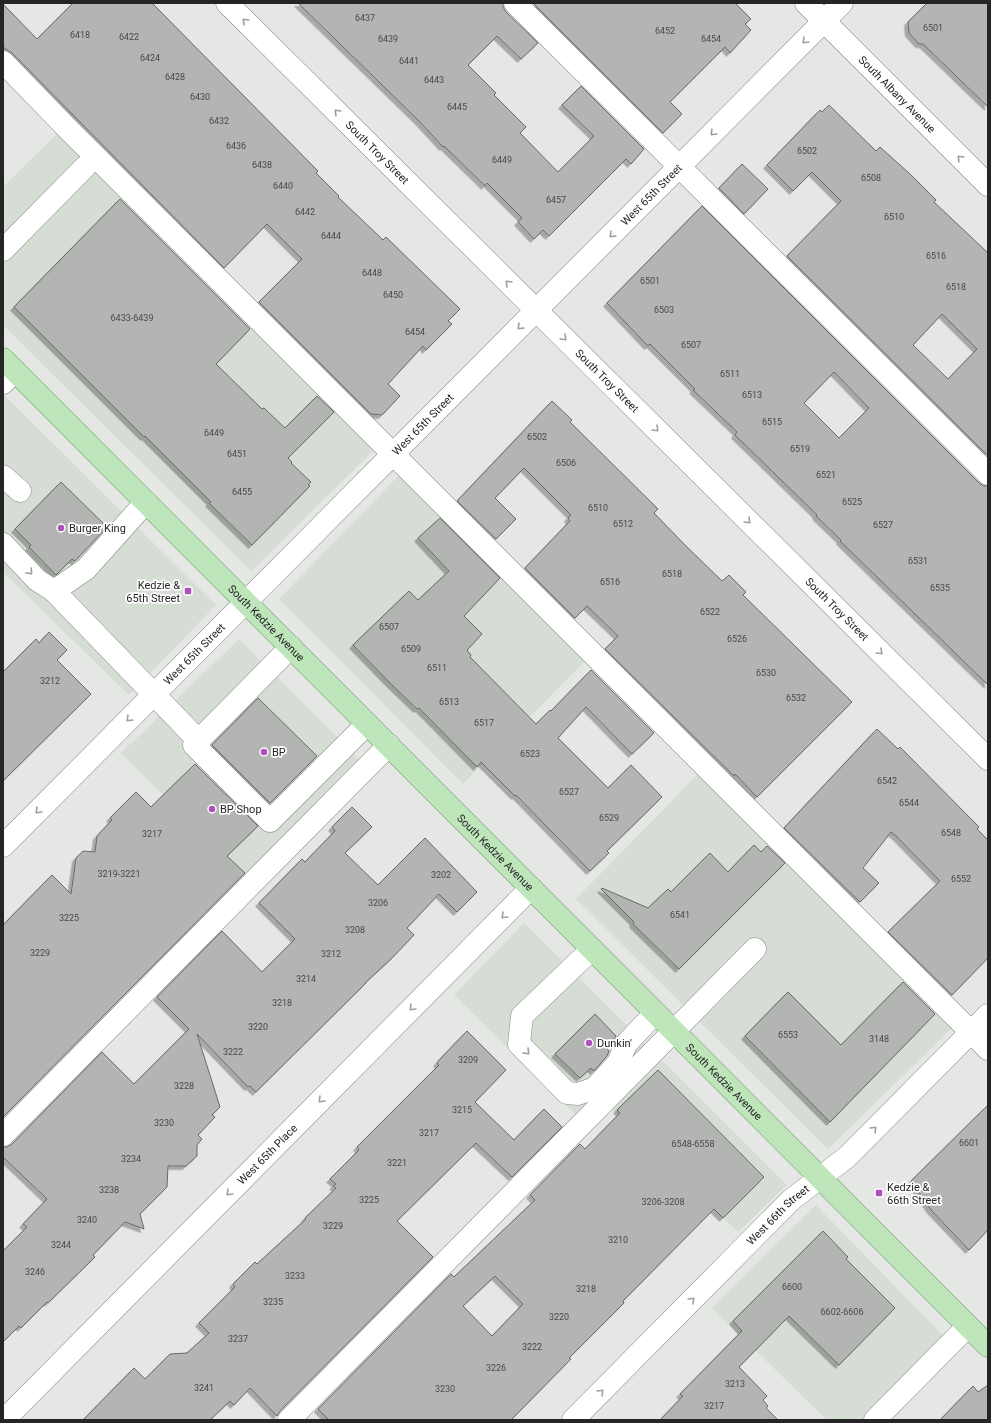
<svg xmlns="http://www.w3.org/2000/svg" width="991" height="1423" font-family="Roboto,sans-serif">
<defs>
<filter id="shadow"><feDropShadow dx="-3.5" dy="3.5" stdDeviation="0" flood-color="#0004"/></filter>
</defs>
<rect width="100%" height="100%" fill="#e4e7e4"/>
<g fill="#d5ddd4">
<polygon points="65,126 382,442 251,571 3,325 3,187"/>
<polygon points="3,394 216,605 129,695 3,572"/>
<polygon points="407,467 593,653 463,784 279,599"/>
<polygon points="239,639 367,767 252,883 121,753"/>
<polygon points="706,766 960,1020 828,1149 576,899"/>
<polygon points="524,923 787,1185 738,1232 604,1102 584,1123 454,995"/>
<polygon points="816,1205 951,1344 875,1420 827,1420 712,1308"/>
</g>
<g fill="#b2b5b2" stroke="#686a67" fill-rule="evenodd" filter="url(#shadow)">
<polygon points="73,3 152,3 318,171 316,173 339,196 338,197 383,240 386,237 460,309 448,321 452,324 426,350 423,346 388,384 400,396 382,415 371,414 259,302 302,259 267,224 224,268 12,53 3,47 3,4 37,39"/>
<polygon points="298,3 503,3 503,7 506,12 538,43 521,59 497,36 468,65 496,93 494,95 526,127 520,133 558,172 594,136 562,105 581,86 644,149 631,164 626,159 549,236 543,230 534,239 518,222 522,218 487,183 485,186 444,146 443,147 419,121"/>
<polygon points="533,3 735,3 751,19 745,24 751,30 730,53 725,47 670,102 682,114 663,133"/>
<polygon points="927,3 988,3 988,107 923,44 919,44 909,33 908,22"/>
<path d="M829 105 876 151 880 147 910 174 936 200 934 202 988 253V456L787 256 841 201 812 172 793 191 767 165 820 110 822 112ZM942 314 977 349 948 379 913 345Z"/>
<polygon points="742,164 768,189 744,214 719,188"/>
<polygon points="120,199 250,329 216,364 262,409 264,408 285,428 317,396 334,412 288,458 292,462 291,463 311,482 308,485 310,486 252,545 209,503 211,502 145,436 144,437 14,307"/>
<path d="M702 206 979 483 984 486H988V685L840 541 841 540 816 516 817 515 735 435 737 432 693 390 695 389 650 344 648 346 607 303ZM834 372 869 408 839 438 804 403Z"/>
<polygon points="552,401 572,420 570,422 658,509 654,513 683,543 722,581 729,575 746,592 743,595 852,702 757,797 735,774 734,776 605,649 618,636 587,606 575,618 525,568 570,521 568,518 571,515 524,468 495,498 516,519 496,539 458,502 458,500"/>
<polygon points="61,482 107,527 75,561 72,559 56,575 29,547 31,545 15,529"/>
<polygon points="440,518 500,578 464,616 482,634 467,650 471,655 470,657 536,724 550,710 551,711 591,670 654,733 632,754 586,707 558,738 608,788 631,765 662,797 607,851 609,853 590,871 516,795 515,796 481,762 477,767 419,708 417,709 390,683 353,645 409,591 418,600 449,571 418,538"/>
<polygon points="49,632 67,650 57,660 91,694 3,781 3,672 36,639 39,643"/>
<polygon points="258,698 317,756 270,803 212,745"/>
<polygon points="877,729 898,749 900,747 979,827 977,829 988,840 988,958 952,995 888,932 940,881 896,836 891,832 863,868 879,883 860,902 784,828"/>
<polygon points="195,764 258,826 227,856 245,873 3,1117 3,925 52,875 71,894 76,858 83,851 95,852 97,836 112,820 110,818 136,792 151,807"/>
<polygon points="352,807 372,827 345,853 378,885 425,838 477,892 457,912 439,894 407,928 414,935 390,960 365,983 366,983 256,1092 250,1086 248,1087 197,1034 220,1107 212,1115 215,1117 198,1135 202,1139 197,1145 197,1156 186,1166 168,1166 167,1187 140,1214 144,1229 125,1222 93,1255 95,1257 48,1303 47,1302 21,1328 19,1326 3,1342 3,1251 27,1227 23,1224 47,1199 3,1157 3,1147 7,1147 12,1144 102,1052 134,1084 189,1029 157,997 222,931 262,972 295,939 259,903 302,859 305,862 335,831 332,827"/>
<polygon points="754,845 761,852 767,846 785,863 679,969 633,924 634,922 601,889 602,888 648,908 668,889 671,892 710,853 728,872"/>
<polygon points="903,982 935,1014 830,1122 745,1036 788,992 841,1045"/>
<polygon points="595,1014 616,1036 613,1042 607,1049 609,1051 607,1056 594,1071 591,1068 580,1078 555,1054"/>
<polygon points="467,1031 506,1070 475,1102 514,1140 544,1109 562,1127 512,1177 476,1143 397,1221 433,1257 280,1411 277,1416 250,1388 234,1405 230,1401 210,1420 83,1420 134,1368 145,1379 170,1354 187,1353 209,1333 199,1323 235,1287 233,1284 255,1262 257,1264 306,1219 305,1218 336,1188 333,1186 336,1184 330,1179 359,1150 357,1147 439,1065 437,1063 442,1057"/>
<path d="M658 1070 764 1177 723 1218 714 1209 623 1301 624 1303 569 1358 571 1359 511 1420H329L318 1409 451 1274 454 1277 535 1200 530 1195 580 1144 585 1149 620 1113 617 1110ZM495 1276 523 1304 492 1336 463 1306Z"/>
<polygon points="988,1105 988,1230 969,1250 931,1210 911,1181"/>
<polygon points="823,1231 848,1257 846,1259 895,1308 839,1365 789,1316 739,1367 767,1396 763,1400 768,1406 766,1408 778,1420 660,1420 683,1396 680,1394 742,1331 733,1321"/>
<polygon points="988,1385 988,1420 940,1420 973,1386 978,1392"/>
</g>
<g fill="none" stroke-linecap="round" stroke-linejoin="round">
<g stroke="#868885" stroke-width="23">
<g id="minor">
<path id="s1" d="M227 3 988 759"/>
<polyline points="515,3 988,474"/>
<path id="s2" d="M806 3 988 185"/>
<polyline points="3,62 65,126 988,1049"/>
<polyline points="3,250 85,167"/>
<polyline points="3,383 15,371"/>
<polyline points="3,476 20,491"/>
<polyline points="3,544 37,580 54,591 86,569 146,502"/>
<polyline points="54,591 198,740"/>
<polyline points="291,647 194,745 270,821 367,724"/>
<path id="s3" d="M3 846 842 3"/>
<polyline points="592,949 522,1016 519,1044 567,1093 578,1094 595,1088 618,1063 626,1044 655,1013"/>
<polyline points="3,1135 389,745"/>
<path id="s4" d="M4 1420 531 888"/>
<polyline points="289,1420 755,949"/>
<path id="s5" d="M573 1420 791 1200 847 1157 988 1015"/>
<polyline points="875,1420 968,1326"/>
</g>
</g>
<g stroke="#6d9768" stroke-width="23">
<g id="major">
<path id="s6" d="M3 359 988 1346"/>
</g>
</g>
<use href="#minor" stroke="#fff" stroke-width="22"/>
<use href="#major" stroke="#bfe6bb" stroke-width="22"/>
</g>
<defs><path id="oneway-chevron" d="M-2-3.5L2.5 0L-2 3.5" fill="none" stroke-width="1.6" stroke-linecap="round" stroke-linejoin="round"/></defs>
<g stroke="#9c9d9c">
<use href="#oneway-chevron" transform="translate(245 21) rotate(-135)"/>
<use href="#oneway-chevron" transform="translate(805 41) rotate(135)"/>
<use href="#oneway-chevron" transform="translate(337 112) rotate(-135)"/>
<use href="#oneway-chevron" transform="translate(713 133) rotate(135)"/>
<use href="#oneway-chevron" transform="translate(960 158) rotate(-135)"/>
<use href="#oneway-chevron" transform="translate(612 235) rotate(135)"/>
<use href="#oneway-chevron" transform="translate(508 283) rotate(-135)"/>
<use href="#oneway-chevron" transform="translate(520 327) rotate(135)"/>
<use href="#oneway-chevron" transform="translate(564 338) rotate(45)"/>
<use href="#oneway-chevron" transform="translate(656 429) rotate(45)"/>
<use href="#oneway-chevron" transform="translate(748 521) rotate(45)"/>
<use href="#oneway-chevron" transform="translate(30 572) rotate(47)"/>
<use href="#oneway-chevron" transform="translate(880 652) rotate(45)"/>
<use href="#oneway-chevron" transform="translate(129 719) rotate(135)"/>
<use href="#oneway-chevron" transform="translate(38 811) rotate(135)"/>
<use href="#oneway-chevron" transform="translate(504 916) rotate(135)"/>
<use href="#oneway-chevron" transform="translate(412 1008) rotate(135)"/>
<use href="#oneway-chevron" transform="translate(527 1052) rotate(45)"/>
<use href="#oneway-chevron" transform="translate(321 1100) rotate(135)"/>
<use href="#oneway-chevron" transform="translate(874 1129) rotate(-45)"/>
<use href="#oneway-chevron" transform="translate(229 1193) rotate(135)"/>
<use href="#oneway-chevron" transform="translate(692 1300) rotate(-45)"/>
<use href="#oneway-chevron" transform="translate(601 1392) rotate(-45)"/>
</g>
<g fill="#ae51bc" stroke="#fff" stroke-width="1.5">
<circle cx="61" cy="528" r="4"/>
<rect x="184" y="587" width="8" height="8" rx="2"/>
<circle cx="264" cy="752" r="4"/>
<circle cx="212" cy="809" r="4"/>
<circle cx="589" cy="1043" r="4"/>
<rect x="875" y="1189" width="8" height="8" rx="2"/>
</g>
<g text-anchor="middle" stroke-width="3.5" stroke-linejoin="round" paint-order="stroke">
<g font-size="9" fill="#484948">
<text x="365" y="21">6437</text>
<text x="933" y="31">6501</text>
<text x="665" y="34">6452</text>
<text x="80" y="38">6418</text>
<text x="129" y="40">6422</text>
<text x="388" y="42">6439</text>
<text x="711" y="42">6454</text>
<text x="150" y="61">6424</text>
<text x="409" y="64">6441</text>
<text x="175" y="80">6428</text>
<text x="434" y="83">6443</text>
<text x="200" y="100">6430</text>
<text x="457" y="110">6445</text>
<text x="219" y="124">6432</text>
<text x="236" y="149">6436</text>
<text x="807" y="154">6502</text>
<text x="502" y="163">6449</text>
<text x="262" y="168">6438</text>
<text x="871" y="181">6508</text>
<text x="283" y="189">6440</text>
<text x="556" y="203">6457</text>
<text x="305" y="215">6442</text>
<text x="894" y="220">6510</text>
<text x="331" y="239">6444</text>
<text x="936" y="259">6516</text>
<text x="372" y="276">6448</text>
<text x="650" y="284">6501</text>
<text x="956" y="290">6518</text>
<text x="393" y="298">6450</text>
<text x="664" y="313">6503</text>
<text x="132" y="321">6433-6439</text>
<text x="415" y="335">6454</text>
<text x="691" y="348">6507</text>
<text x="730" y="377">6511</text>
<text x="752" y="398">6513</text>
<text x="772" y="425">6515</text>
<text x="214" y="436">6449</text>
<text x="537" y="440">6502</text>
<text x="800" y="452">6519</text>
<text x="237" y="457">6451</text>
<text x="566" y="466">6506</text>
<text x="826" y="478">6521</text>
<text x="242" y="495">6455</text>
<text x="852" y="505">6525</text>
<text x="598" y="511">6510</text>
<text x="623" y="527">6512</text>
<text x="883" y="528">6527</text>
<text x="918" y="564">6531</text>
<text x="672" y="577">6518</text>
<text x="610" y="585">6516</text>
<text x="940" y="591">6535</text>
<text x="710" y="615">6522</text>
<text x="389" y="630">6507</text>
<text x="737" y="642">6526</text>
<text x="411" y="652">6509</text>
<text x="437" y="671">6511</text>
<text x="766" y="676">6530</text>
<text x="50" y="684">3212</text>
<text x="796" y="701">6532</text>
<text x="449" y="705">6513</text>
<text x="484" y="726">6517</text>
<text x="530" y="757">6523</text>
<text x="887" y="784">6542</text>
<text x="569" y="795">6527</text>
<text x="909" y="806">6544</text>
<text x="609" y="821">6529</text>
<text x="951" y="836">6548</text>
<text x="152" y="837">3217</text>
<text x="119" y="877">3219-3221</text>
<text x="441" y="878">3202</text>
<text x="961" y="882">6552</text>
<text x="378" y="906">3206</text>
<text x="680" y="918">6541</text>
<text x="69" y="921">3225</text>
<text x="355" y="933">3208</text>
<text x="40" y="956">3229</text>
<text x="331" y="957">3212</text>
<text x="306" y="982">3214</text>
<text x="282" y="1006">3218</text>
<text x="258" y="1030">3220</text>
<text x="788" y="1038">6553</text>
<text x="879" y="1042">3148</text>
<text x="233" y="1055">3222</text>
<text x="468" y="1063">3209</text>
<text x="184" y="1089">3228</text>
<text x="462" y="1113">3215</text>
<text x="164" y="1126">3230</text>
<text x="429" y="1136">3217</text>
<text x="969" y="1146">6601</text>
<text x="693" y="1147">6548-6558</text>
<text x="131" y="1162">3234</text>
<text x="397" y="1166">3221</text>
<text x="109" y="1193">3238</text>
<text x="369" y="1203">3225</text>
<text x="663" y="1205">3206-3208</text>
<text x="87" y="1223">3240</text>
<text x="333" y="1229">3229</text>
<text x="618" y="1243">3210</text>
<text x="61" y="1248">3244</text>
<text x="35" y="1275">3246</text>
<text x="295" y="1279">3233</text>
<text x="792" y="1290">6600</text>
<text x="586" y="1292">3218</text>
<text x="273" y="1305">3235</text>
<text x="842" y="1315">6602-6606</text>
<text x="559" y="1320">3220</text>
<text x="238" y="1342">3237</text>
<text x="532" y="1350">3222</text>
<text x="496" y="1371">3226</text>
<text x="735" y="1387">3213</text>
<text x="204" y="1391">3241</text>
<text x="445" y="1392">3230</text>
<text x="714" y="1409">3217</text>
</g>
<g font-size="11" fill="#242524" stroke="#fff">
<text dy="4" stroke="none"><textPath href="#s2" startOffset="129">South Albany Avenue</textPath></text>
<text dy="4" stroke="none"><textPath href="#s1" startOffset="212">South Troy Street</textPath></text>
<text dy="4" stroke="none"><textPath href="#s3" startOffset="919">West 65th Street</textPath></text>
<text dy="4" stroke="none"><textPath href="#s1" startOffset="536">South Troy Street</textPath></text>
<text dy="4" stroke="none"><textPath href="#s3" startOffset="595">West 65th Street</textPath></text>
<text dy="4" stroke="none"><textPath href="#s1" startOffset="860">South Troy Street</textPath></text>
<text dy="4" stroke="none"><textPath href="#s6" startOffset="373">South Kedzie Avenue</textPath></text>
<text dy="4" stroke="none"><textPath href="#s3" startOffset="271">West 65th Street</textPath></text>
<text dy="4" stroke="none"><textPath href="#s6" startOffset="697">South Kedzie Avenue</textPath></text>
<text dy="4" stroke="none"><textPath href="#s6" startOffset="1021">South Kedzie Avenue</textPath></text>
<text dy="4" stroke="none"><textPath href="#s4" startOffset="374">West 65th Place</textPath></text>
<text dy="4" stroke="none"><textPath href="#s5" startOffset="290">West 66th Street</textPath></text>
</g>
<g font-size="11" fill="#242524" stroke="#fff" text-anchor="start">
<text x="69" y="532">Burger King</text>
<text x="180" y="589" text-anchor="end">Kedzie &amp;<tspan x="180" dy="13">65th Street</tspan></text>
<text x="272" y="756">BP</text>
<text x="220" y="813">BP Shop</text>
<text x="597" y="1047">Dunkin'</text>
<text x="887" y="1191">Kedzie &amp;<tspan x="887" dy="13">66th Street</tspan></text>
</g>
</g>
<rect width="991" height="1423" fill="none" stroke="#242524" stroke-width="8"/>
</svg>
